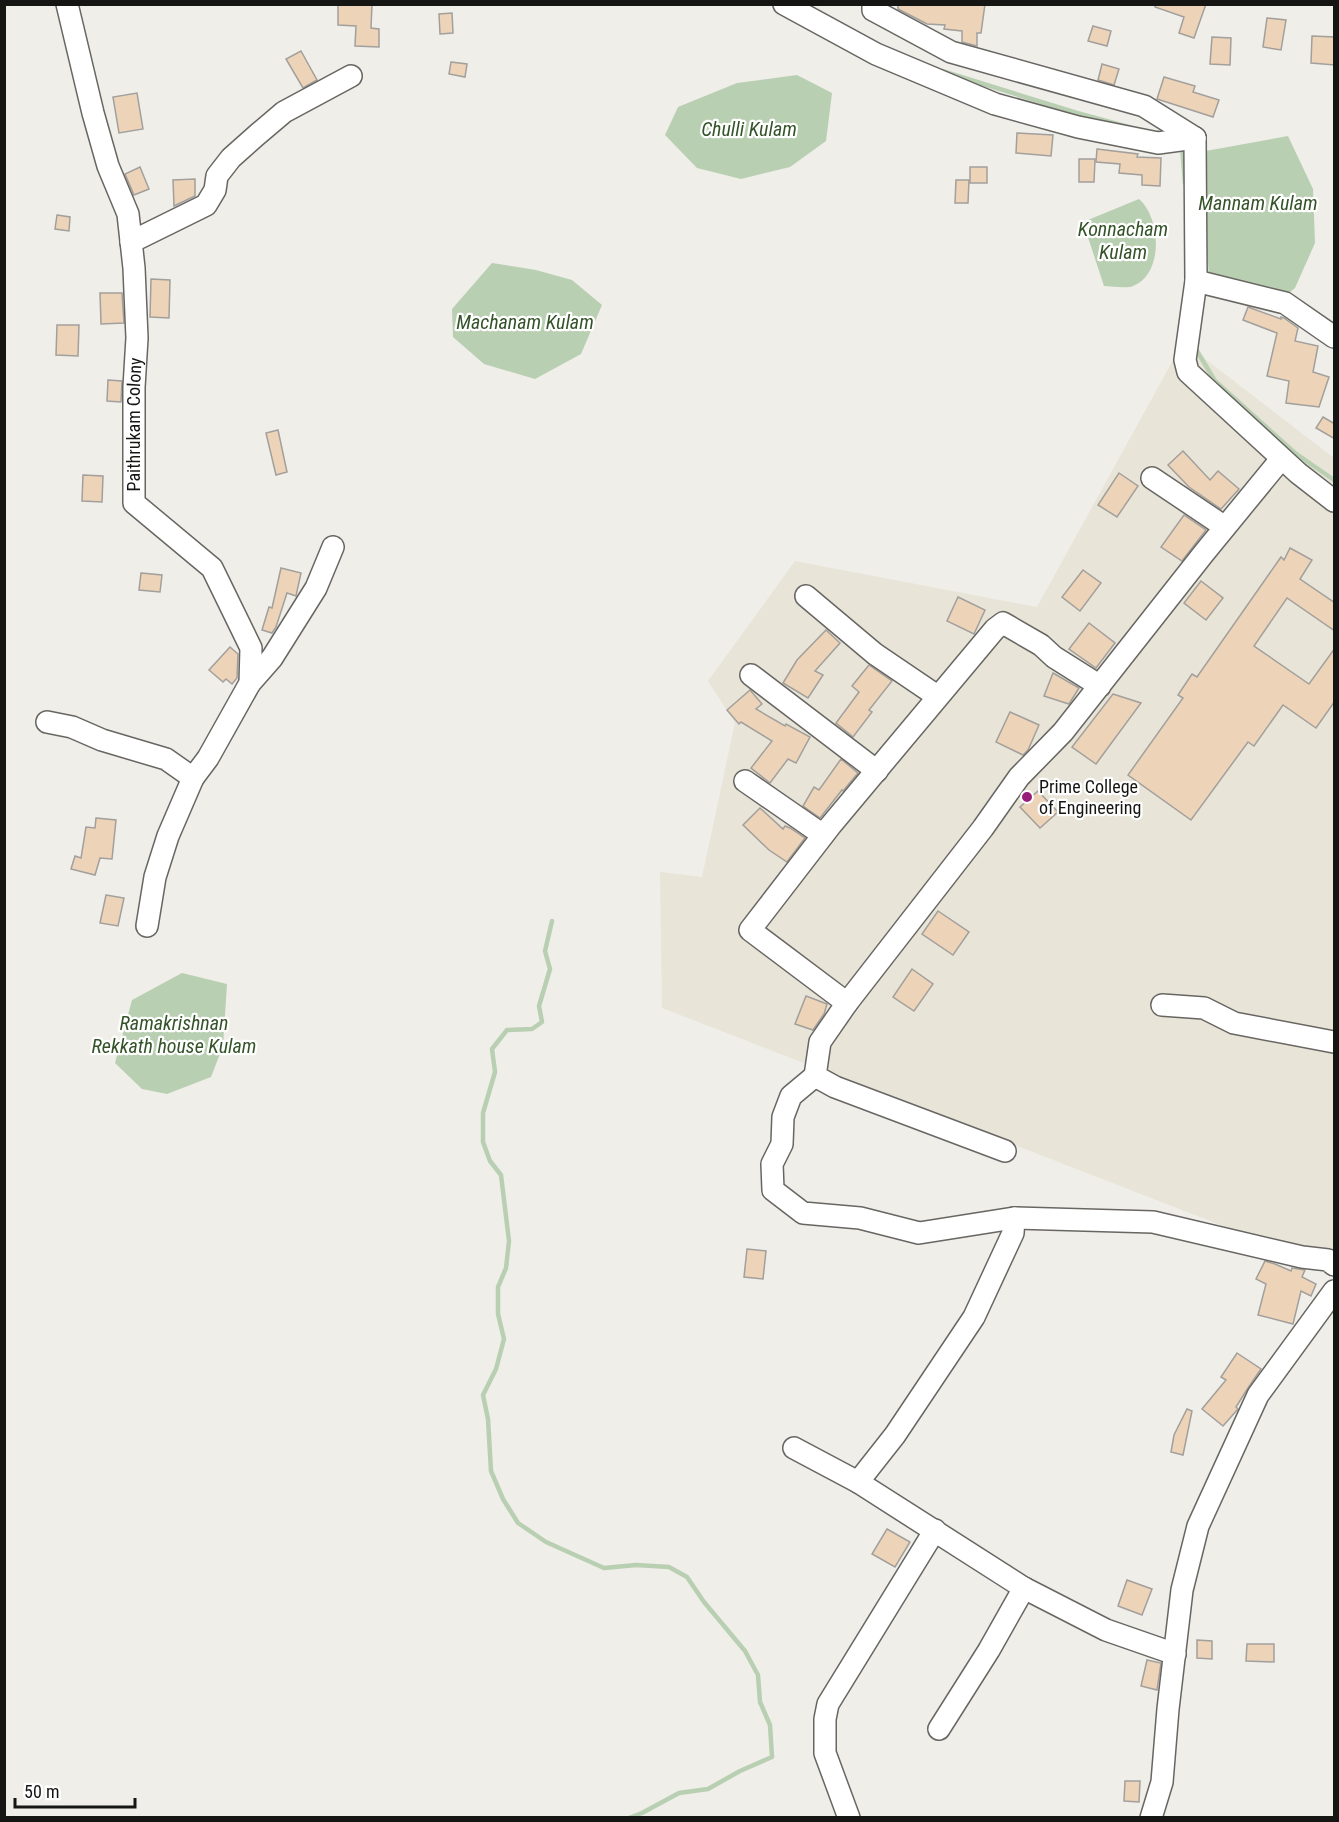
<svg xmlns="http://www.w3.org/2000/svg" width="1339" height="1822" font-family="'Roboto Condensed',sans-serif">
<rect width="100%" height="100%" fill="#efeee9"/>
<polygon fill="#e8e4d8" points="1183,342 1334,458 1334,1269 662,1008 660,872 702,877 735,723 708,681 795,561 1037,607"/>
<g fill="#b9cfb2">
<polygon points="797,75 832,93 826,141 790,167 741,179 697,168 665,135 678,107 737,83"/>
<polygon points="1288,136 1313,189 1315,243 1295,288 1289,293 1251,288 1209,277 1200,152"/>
<path d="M1139 199C1161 218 1164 274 1133 286 1126 289 1112 286 1104 286L1083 222Z"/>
<polygon points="492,263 536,270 572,280 602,305 581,354 535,379 484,364 453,337 452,309"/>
<polygon points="182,973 227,984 223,1046 211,1077 167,1094 142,1089 115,1063 132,1000"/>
</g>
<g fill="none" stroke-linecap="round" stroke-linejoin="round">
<g stroke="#b9cfb2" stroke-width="4.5">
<polyline points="942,71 1077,113 1132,128"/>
<polyline points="1182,146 1185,183"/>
<polyline points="1194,346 1215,381 1295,453 1334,480"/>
<polyline points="552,921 545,951 550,969 539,1006 542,1022 532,1029 507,1030 492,1049 495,1072 483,1113 483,1142 490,1161 501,1175 509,1241 506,1268 498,1287 498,1314 504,1339 496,1369 483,1395 488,1419 491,1471 503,1499 518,1523 546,1542 604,1568 636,1565 669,1567 687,1577 704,1602 745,1651 758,1675 760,1702 770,1725 772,1757 740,1771 708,1789 679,1793 642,1813 629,1818"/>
</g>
</g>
<g fill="#edd4b8" stroke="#a29f9c" stroke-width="1.5">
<polygon points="338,4 372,4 371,28 379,29 379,47 355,46 356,26 338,25"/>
<polygon points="898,4 985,4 981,33 977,33 977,46 962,42 962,31 944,29 945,25 927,24 898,9"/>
<polygon points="1155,4 1206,4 1194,38 1179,33 1184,17 1155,7"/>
<polygon points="452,13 453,33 440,34 439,14"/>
<polygon points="1267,18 1286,20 1281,50 1263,47"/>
<polygon points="1093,26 1111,31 1107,46 1088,41"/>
<polygon points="1312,36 1335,37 1335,65 1311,63"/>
<polygon points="1212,37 1231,38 1230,65 1210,64"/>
<polygon points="301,51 317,80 303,88 286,59"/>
<polygon points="451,62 467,64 465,77 449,74"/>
<polygon points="1102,64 1119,69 1114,85 1098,80"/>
<polygon points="1164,77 1195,86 1193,92 1219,100 1213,117 1157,99"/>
<polygon points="137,93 143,129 119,133 113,97"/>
<polygon points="1017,133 1053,135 1051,156 1016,153"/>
<polygon points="1097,149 1138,154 1137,157 1161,158 1160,186 1142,185 1142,175 1119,173 1120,164 1096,162"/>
<polygon points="1079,159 1095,159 1094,182 1079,182"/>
<polygon points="140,167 149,189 134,195 125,174"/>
<rect x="970" y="167" width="17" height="16"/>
<polygon points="195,179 195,196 174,206 173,180"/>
<polygon points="956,180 969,180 968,203 955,203"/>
<polygon points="57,215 70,217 69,231 55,229"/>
<polygon points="151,279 170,280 169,318 150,317"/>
<polygon points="100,293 122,293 124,323 101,324"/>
<polygon points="1248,307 1281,319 1281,317 1284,318 1298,328 1295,341 1318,346 1313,372 1329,377 1319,407 1286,403 1289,381 1267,376 1277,333 1243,320"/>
<polygon points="57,325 79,325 78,356 56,355"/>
<polygon points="108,380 122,381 121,402 107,401"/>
<polygon points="1323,417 1335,424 1335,439 1316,428"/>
<polygon points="278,430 287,472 276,475 266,433"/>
<polygon points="1183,451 1210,480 1218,471 1239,489 1221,509 1189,487 1168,465"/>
<polygon points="1119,473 1138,486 1117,517 1098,505"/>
<polygon points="83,475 103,476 102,502 82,501"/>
<polygon points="1184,515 1206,530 1182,561 1161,547"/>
<polygon points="1290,548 1312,560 1300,579 1335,603 1335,631 1287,598 1254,646 1309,684 1335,648 1335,701 1316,728 1283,705 1254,746 1248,742 1191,820 1128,775 1183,698 1178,695 1192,674 1197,677 1281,557 1284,560"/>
<polygon points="281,568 301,573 296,596 287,593 276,627 272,633 262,630 269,607 272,608"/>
<polygon points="1083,570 1101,583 1080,611 1062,597"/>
<polygon points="141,573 162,575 160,592 139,590"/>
<polygon points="1201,581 1223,598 1206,620 1184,603"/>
<polygon points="958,597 985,610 974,634 947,621"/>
<polygon points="1089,623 1115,643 1096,668 1069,649"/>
<polygon points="826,630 840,643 815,671 823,675 808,698 783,683 797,660"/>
<polygon points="230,647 238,654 237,678 232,684 226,679 223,682 209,670"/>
<polygon points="869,665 892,681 869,710 872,712 853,737 836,723 859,692 852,686"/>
<polygon points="1053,673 1079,688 1069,704 1044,696"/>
<polygon points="750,690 762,704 756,709 785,726 786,724 810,737 796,763 788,759 770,783 751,768 772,741 741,722 739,724 727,710"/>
<polygon points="1113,694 1141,703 1096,764 1072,747"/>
<polygon points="1010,712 1039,725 1028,750 1023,755 996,742"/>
<polygon points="841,759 858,773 843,791 842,790 820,818 803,806 814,787 819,790"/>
<polygon points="1038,791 1058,812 1040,828 1020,807"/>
<polygon points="760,808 783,829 785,826 790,828 805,838 787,862 769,850 743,825"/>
<polygon points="96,818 116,820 112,859 100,858 95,875 71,869 75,856 81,858 86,827 95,828"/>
<polygon points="106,895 124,898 118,926 100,923"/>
<polygon points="938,911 969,932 953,955 922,934"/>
<polygon points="912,969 933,984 914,1011 893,997"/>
<polygon points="806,996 827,1004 824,1014 813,1030 795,1024"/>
<polygon points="747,1249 766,1251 763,1279 744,1277"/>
<polygon points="1265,1261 1275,1264 1291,1271 1292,1268 1305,1270 1302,1277 1316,1284 1311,1296 1301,1291 1293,1324 1258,1315 1266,1284 1256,1279"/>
<polygon points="1237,1353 1261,1369 1248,1388 1236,1407 1238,1409 1223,1426 1202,1409 1226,1380 1221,1377"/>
<polygon points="1187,1409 1192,1411 1183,1455 1171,1452 1174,1435"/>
<polygon points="887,1529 910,1542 895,1567 872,1554"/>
<polygon points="1127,1580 1152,1589 1142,1615 1118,1606"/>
<polygon points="1197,1640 1212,1641 1212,1659 1197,1658"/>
<polygon points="1247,1644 1274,1644 1274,1662 1246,1661"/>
<polygon points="1147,1660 1161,1663 1157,1690 1141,1686"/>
<polygon points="1125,1781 1140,1781 1139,1802 1124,1801"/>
</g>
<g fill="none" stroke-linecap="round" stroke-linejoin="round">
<g stroke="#686662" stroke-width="24">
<g id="minor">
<polyline points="784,4 876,54 995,104 1078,127 1158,143 1195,138"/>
<polyline points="873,4 873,10 951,52 1144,106 1195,138"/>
<polyline points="1195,138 1196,281 1185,360 1188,372 1298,473 1334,501"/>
<polyline points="131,242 206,205 215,190 217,176 231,158 258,134 284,112 351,76"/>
<polyline points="1196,281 1285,303 1334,337"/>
<polyline points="1152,478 1225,527"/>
<polyline points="806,596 875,654 937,696"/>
<polyline points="751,675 877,771"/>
<polyline points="250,683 272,658 316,588 333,547"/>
<polyline points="1100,686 1054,657 1041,645 1003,623 995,629 831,825 750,930 847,1003 983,828 1019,777 1063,732 1204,553 1281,459"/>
<path id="s1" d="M47 722 72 727 102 740 166 759 193 778 208 758 250 683 251 648 212 568 134 503V387L137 338 134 268 128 214 108 166 93 113 67 4"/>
<polyline points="745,781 823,835"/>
<polyline points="147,926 155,877 168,836 193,778"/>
<polyline points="847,1003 820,1042 815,1076 835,1087 1005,1151"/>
<polyline points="1162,1005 1204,1008 1234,1023 1334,1042"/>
<polyline points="815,1076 791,1096 783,1117 782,1144 772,1164 773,1190 803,1213 860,1218 919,1233 1014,1218 1153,1222 1302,1257 1328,1260 1334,1265"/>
<polyline points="794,1448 858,1482 1024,1588 1106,1630 1175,1654"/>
<polyline points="858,1482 895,1435 974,1317 1013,1233 1014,1218"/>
<polyline points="939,1729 989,1650 1024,1588"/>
<polyline points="849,1818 825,1753 825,1719 828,1704 935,1530"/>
<polyline points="1151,1818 1162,1782 1168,1709 1182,1590 1198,1526 1258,1395 1334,1291"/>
</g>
</g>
<use href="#minor" stroke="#fff" stroke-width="21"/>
</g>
<circle fill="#961e79" stroke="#fff" stroke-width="2" cx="1027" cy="797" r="6"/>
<g text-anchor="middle" stroke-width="4.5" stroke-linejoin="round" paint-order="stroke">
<g font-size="18" fill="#151513" stroke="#fff">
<text dy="6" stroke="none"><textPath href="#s1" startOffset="573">Paithrukam Colony</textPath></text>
</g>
<g font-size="18" fill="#151513" stroke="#fff" text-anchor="start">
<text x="1039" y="793">Prime College<tspan x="1039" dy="21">of Engineering</tspan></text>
</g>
<g font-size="20" font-style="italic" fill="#345329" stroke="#fff">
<text x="749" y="136">Chulli Kulam</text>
<text x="1258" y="210">Mannam Kulam</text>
<text x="1123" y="236">Konnacham<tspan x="1123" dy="23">Kulam</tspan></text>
<text x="525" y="329">Machanam Kulam</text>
<text x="174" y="1030">Ramakrishnan<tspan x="174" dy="23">Rekkath house Kulam</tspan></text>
</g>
</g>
<rect width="1339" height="1822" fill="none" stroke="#151513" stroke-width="12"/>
<path d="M15 1798v9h120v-9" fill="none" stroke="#151513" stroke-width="3"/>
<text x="24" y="1798" font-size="18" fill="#151513" stroke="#ffffff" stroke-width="4.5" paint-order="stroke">50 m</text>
</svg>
